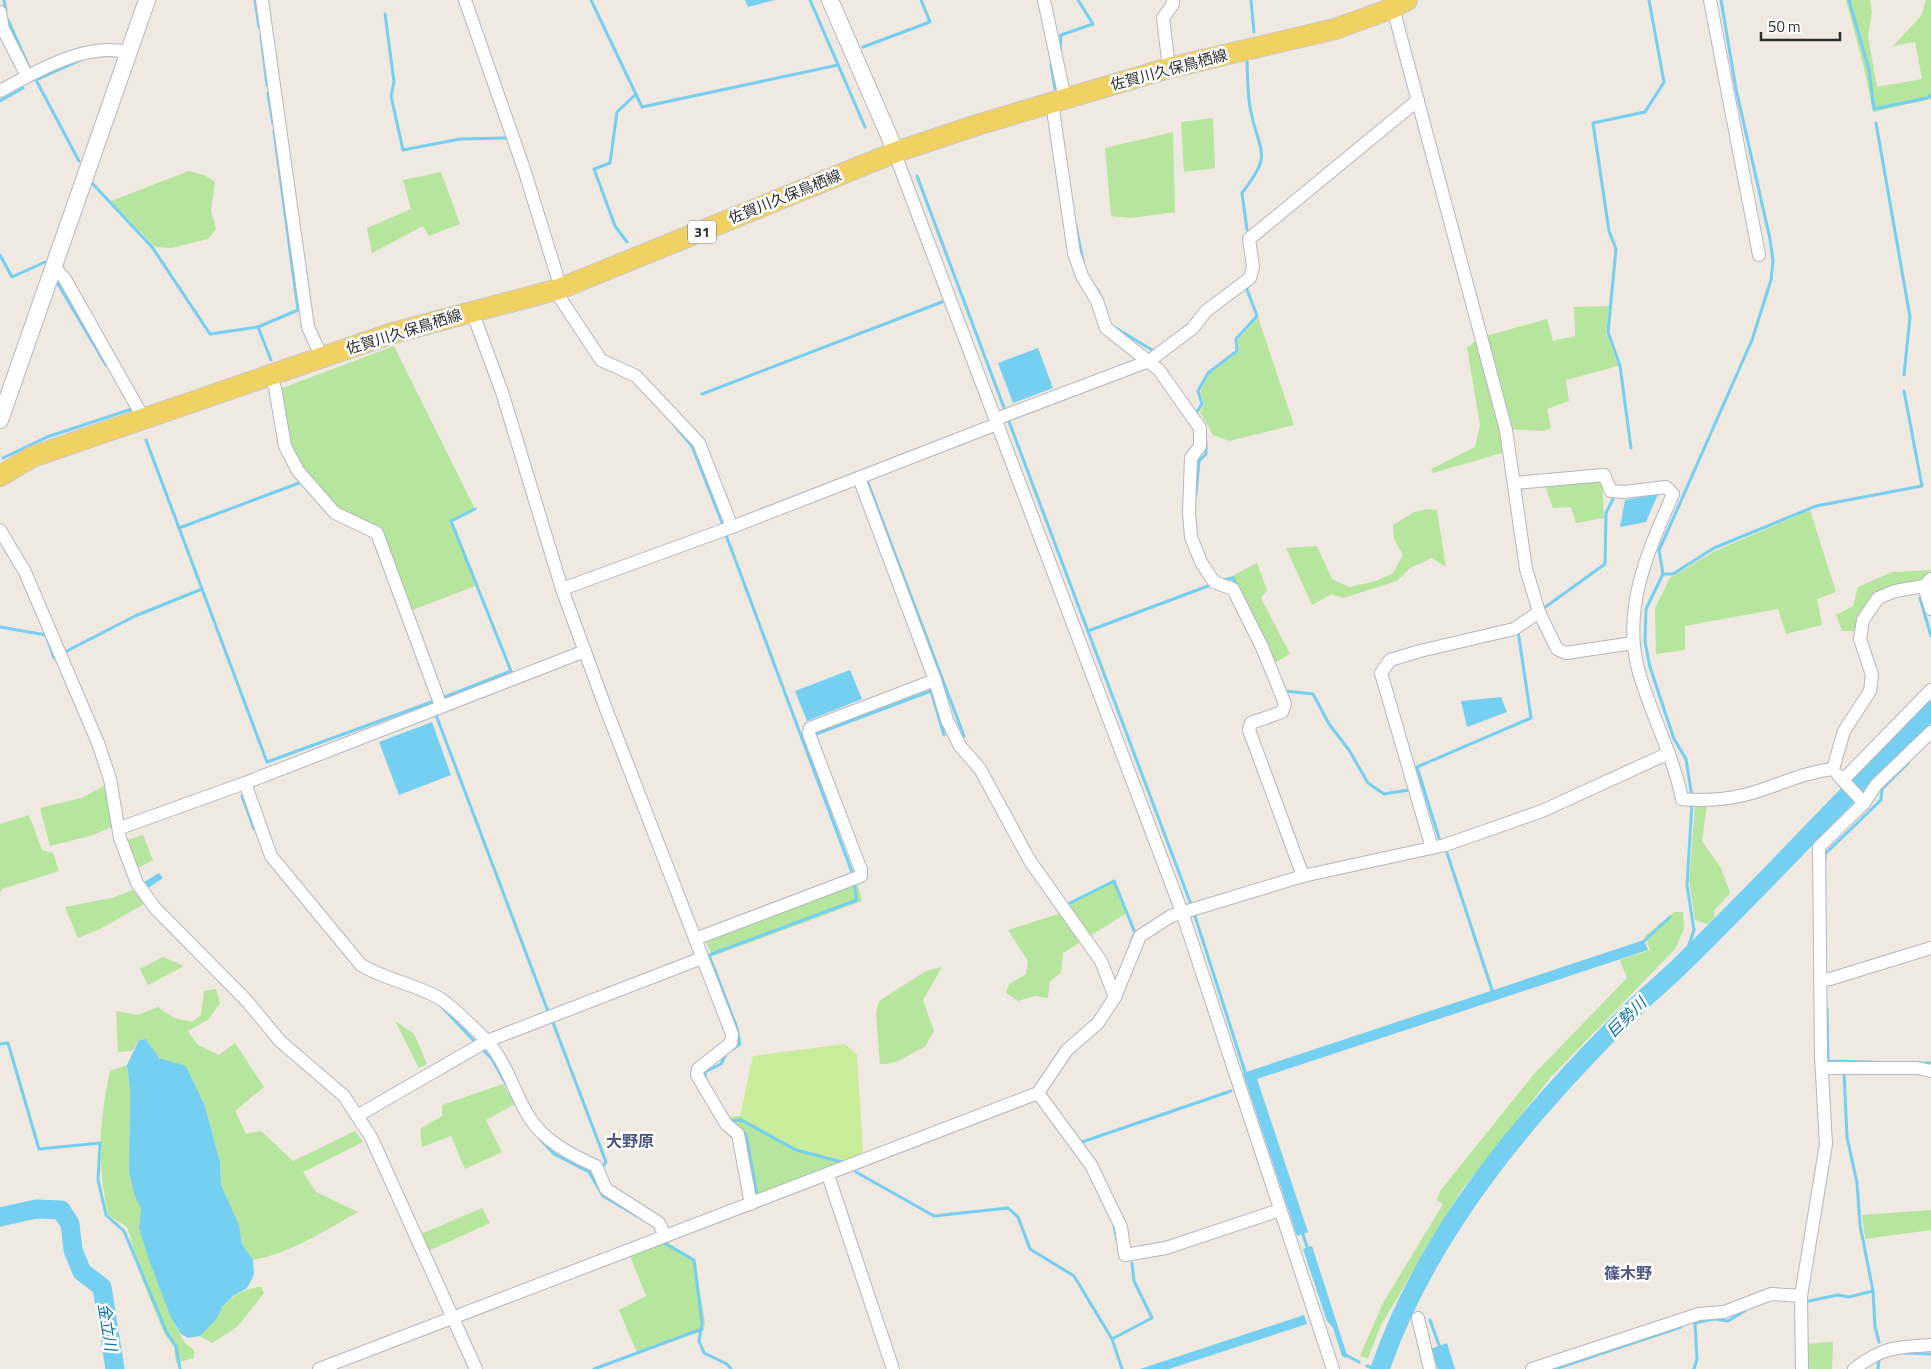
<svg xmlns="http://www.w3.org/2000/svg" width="1931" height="1369" font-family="'Titillium Web','Noto Sans JP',sans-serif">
<rect width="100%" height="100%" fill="#efe9e1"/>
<g fill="#b6e59e">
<polygon points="1846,0 1870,0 1872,12 1868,36 1877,87 1922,79 1915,42 1893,46 1921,16 1926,0 1931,0 1931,99 1873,112 1865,72"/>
<polygon points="1213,118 1215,168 1184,172 1181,122"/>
<polygon points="1173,132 1175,212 1131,218 1111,216 1105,148"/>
<polygon points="189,171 206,176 215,182 211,210 216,229 208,239 171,248 155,247 111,201"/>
<polygon points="441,172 460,224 429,236 423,226 372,253 367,228 411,209 403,180"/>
<polygon points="1609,306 1606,332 1618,366 1566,380 1569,401 1547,409 1551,428 1544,431 1503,429 1505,452 1433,473 1431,469 1475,447 1480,425 1467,348 1479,338 1547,319 1553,341 1575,336 1574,307"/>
<polygon points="1258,317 1294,425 1229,441 1213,435 1200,412 1204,404 1200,392 1209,374 1239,352 1237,341"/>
<polygon points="394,346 475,509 452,521 478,585 410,611 378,529 337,511 302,470 289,445 282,388"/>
<polygon points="1602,478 1604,518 1576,523 1571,507 1553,508 1545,486"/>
<polygon points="1427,509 1437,510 1446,567 1432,558 1410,568 1397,581 1343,598 1331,594 1312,605 1286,548 1317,546 1332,579 1349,587 1376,581 1393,573 1403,555 1394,539 1393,525 1414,512"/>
<polygon points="1810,510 1836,592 1817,599 1822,625 1786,634 1778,609 1685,626 1685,650 1656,654 1655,608 1670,578 1715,551"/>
<polygon points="1257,563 1267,590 1261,598 1290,654 1273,664 1230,577"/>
<polygon points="1931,570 1922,582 1870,600 1854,631 1842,631 1836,615 1853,606 1858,587 1892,572"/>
<polygon points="104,786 115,826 90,836 50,846 40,808 81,798"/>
<polygon points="1695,805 1707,805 1702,841 1721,868 1730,893 1714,911 1715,917 1708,924 1695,920 1689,881"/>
<polygon points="29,815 42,850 53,853 59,871 2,889 0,893 0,824"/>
<polygon points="143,835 153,860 138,868 127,840"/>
<polygon points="1114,880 1128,912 1063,953 1061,973 1050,981 1048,998 1035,996 1018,1001 1006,993 1009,984 1026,974 1028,961 1008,930 1058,914 1084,895"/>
<polygon points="857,882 862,901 713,956 704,939"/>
<polygon points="133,890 144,904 100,929 78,938 65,907 112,898"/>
<polygon points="1674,912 1683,912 1684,929 1675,949 1551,1077 1461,1191 1381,1325 1368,1358 1360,1356 1383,1303 1443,1204 1437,1200 1440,1191 1534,1074 1627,978 1620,960 1650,950 1645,936"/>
<polygon points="163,957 184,966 148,985 140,969"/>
<path d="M942 967 923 1000 934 1031 925 1047C907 1054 900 1065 880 1064L876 1014 879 1001 926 971Z"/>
<path d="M216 989 220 1003 209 1019 188 1031 198 1045 219 1055 235 1043 264 1087 235 1111 246 1134 261 1131 293 1161 355 1131 363 1142 303 1172 316 1192 358 1212C324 1231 291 1253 253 1260L242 1244 239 1225 221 1185 220 1162 205 1106 186 1067 159 1058 146 1039 139 1040 132 1051 118 1052 116 1011 138 1015 158 1007 174 1018 192 1022 201 1015 204 991Z"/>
<polygon points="395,1021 414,1034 427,1064 419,1068"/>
<path d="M127 1065 130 1091 129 1172 134 1194 142 1209 139 1228 171 1318 185 1343 194 1350V1358L176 1363 174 1347 164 1333 143 1281 127 1227 108 1215C97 1163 99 1122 110 1071Z"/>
<polygon points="503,1084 515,1104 486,1120 502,1152 465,1169 451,1136 422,1147 420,1129 442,1116 442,1105"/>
<polygon points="740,1116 796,1148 845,1162 755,1197 743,1135 730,1117"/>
<polygon points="482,1208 490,1223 428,1251 421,1234"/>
<polygon points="1931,1210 1931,1230 1865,1239 1862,1215"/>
<polygon points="665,1241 695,1259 705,1323 703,1331 637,1353 619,1310 646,1296 629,1253"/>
<path d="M261 1287 264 1293 238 1326 212 1343 200 1336C220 1314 228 1289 261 1287Z"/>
<polygon points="1833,1342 1832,1369 1804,1369 1804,1344"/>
</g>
<polygon fill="#c9ec9a" points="845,1044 857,1055 863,1155 845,1162 796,1148 740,1116 753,1056"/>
<g fill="#75cff0">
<polygon points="745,0 775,0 748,7"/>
<polygon points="1038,348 1053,388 1013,403 998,363"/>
<polygon points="1658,494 1646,522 1620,527 1625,500"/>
<polygon points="850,670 862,699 807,721 795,691"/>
<polygon points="1501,697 1507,712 1467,727 1461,701"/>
<polygon points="432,722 451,775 399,795 379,742"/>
<polygon points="159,873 163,878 148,888 144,882"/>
<polygon points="1644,940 1648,950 1257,1079 1308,1232 1297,1236 1243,1073"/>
<polygon points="146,1039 159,1058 186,1066 205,1106 220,1162 221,1185 239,1225 242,1244 253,1260 254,1275 247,1288 233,1296 222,1307 217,1318 200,1336 188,1338 181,1334 171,1318 149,1260 139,1228 141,1209 134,1194 129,1172 130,1091 127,1065 139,1040"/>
<polygon points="1312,1246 1347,1355 1346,1358 1342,1356 1333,1328 1327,1321 1303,1249"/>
<polygon points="1304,1315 1307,1324 1169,1369 1140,1369"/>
<polygon points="1447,1343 1455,1369 1438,1369 1431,1349"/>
</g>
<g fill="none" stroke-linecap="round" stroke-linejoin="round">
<g stroke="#75cff0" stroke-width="3">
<polyline points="4,0 6,12"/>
<polyline points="255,0 259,27"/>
<polyline points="591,0 642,107 838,65"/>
<polyline points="810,0 865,127"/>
<polyline points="1251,0 1254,32"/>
<polyline points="1849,0 1869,70 1874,109 1927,98 1931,95"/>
<polyline points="385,14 394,82 391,96 403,150 460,139 505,138"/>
<polyline points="8,20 30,69"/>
<polyline points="261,36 267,85"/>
<polyline points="863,47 930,22 921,0"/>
<polyline points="1060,52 1061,35 1093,24 1078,0"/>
<path d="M1247 62C1248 78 1247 96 1251 112 1260 155 1273 153 1242 193L1247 230"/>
<polyline points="1051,64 1055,89"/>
<polyline points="268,93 273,124"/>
<polyline points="0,101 23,88"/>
<polyline points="1876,123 1910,317 1904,375"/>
<polyline points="79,161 36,80 83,59"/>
<polyline points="917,176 1006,413"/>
<polyline points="92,183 152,247 210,334 258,327"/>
<polyline points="1076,226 1083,261"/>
<polyline points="627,242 615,226 594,169 610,163 617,112 636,94"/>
<polyline points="0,255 12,277 45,262"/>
<polyline points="58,284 106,365"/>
<polyline points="1097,289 1103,301"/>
<polyline points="1114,327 1152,350"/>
<polyline points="271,360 258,327 298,310 274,131"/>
<polyline points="702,394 942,302"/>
<polyline points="1196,413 1202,404 1198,391 1208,373 1237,351 1236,339 1257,316 1246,287"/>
<polyline points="1008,419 1192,907"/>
<polyline points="675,426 692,446 723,525"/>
<polyline points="146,440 267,762 437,700"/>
<polyline points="1631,448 1620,366 1608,332 1616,249 1609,231 1593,123 1645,112 1664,82 1649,0"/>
<polyline points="3,458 47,437 132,409"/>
<polyline points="868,483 964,736"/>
<polyline points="1196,494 1199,461 1206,454 1206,443"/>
<polyline points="179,528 299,483"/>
<polyline points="726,535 853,875"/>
<polyline points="1663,574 1673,574 1714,548 1816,506 1922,486 1904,391"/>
<polyline points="1223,580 1233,578 1238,588"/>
<polyline points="1920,598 1931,636"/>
<polyline points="1544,608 1605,564 1606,513 1615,495"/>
<polyline points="0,627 46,635 54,658 57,656"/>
<polyline points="1088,631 1208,586"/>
<polyline points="63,653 135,616 202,589"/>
<polyline points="1285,691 1313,694 1329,724 1349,750 1368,783 1384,794 1409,790"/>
<polyline points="442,698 511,671 451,521 475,509"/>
<polyline points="436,715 549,1014"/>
<polyline points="816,734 931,691 944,735"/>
<polyline points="242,796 254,829"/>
<polyline points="1692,797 1686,759 1674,739 1650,667 1645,642 1646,609 1663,574 1659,550 1665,537 1752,340 1771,280 1773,261 1770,239 1736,89 1721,0"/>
<polyline points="1439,838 1417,767 1531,718 1518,631"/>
<polyline points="1447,853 1493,993"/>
<polyline points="1825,860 1825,854 1881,800 1882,789 1908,763"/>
<polyline points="1070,903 1114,881 1135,933 1131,942"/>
<polyline points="1194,913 1245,1072 1248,1075"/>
<polyline points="1643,942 1670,917"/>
<polyline points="1683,963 1694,930 1687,885 1692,803"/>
<polyline points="440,1005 475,1042"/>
<polyline points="1827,1009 1828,1061 1872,1062"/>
<polyline points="552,1020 606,1162 602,1167"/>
<polyline points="0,1044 8,1043 39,1149 100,1143 98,1180 106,1215 124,1231 167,1333 176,1346 180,1369"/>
<polyline points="733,1049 740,1044 737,1028 709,955 857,900 854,883"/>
<polyline points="483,1050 492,1059 507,1086"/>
<polyline points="1918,1063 1931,1063"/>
<polyline points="1844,1073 1847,1137 1857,1183 1860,1225 1873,1291 1875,1327 1879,1342"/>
<polyline points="706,1080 705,1072 721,1064 726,1054"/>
<polyline points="731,1121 741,1120 796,1150 842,1162"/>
<polyline points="742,1131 746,1135 757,1194"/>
<polyline points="541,1140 554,1154 589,1172 603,1196 637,1216"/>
<polyline points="1079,1143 1231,1091"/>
<polyline points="856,1172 934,1216 1008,1208 1018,1217 1030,1249 1074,1276 1112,1339"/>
<polyline points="1114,1226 1117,1240"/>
<polyline points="1302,1232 1309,1252"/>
<polyline points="664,1243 694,1260 702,1323 699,1341 704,1353 727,1364 731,1369"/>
<polyline points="1809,1301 1838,1295 1849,1297 1873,1291"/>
<polyline points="1430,1320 1440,1348"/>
<polyline points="1904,1353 1931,1354"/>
<polyline points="1344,1354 1359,1362"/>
<polyline points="1367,1366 1375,1369"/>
<polyline points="594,1369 702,1329"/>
<polyline points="1122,1369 1112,1339 1152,1318 1134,1281 1132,1263"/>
<polyline points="1555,1369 1681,1327"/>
<polyline points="1694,1369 1697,1359 1695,1323 1714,1319 1728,1321 1746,1310"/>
<polyline points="1878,1369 1879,1359"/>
</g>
<g stroke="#75cff0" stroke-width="19">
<polyline points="0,1217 36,1209 61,1210 70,1224 73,1250 82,1272 102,1287 115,1369"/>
<path d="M1380 1369C1429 1228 1529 1112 1633 1009 1650 993 1668 978 1684 962 1768 880 1848 793 1931 710"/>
</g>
<g stroke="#b4b7c1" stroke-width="14">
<g id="minor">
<polyline points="262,0 308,327 322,358"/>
<polyline points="465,0 524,169 558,279 560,298 601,360 636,376 699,443 732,527"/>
<polyline points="1044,0 1065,99"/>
<polyline points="1710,0 1759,255"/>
<polyline points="1393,8 1506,430 1526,569 1539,612 1557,649 1566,653 1633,643"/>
<polyline points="0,12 3,29 27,76"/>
<polyline points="1169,68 1163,18 1173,4 1173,0"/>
<path d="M0 91C35 72 89 40 129 53"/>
<polyline points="1052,103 1074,253 1082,276 1097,301 1106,328 1159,370 1200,428 1200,446 1191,458 1189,512 1191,537 1201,562 1214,582 1233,589 1262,647 1285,704 1282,712 1251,723 1249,730 1303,876"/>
<polyline points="896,152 898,162 1182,912 1333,1369"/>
<polyline points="54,267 65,279 144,419"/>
<polyline points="472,311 502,392 562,589 606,709 732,1034 731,1043 698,1069 697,1075 726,1124 738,1134 751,1204"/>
<polyline points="270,376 275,388 285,446 298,471 335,513 377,533 441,706"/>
<polyline points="996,419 1149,361 1193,328 1206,311 1250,278 1253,267 1249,239 1418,100"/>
<polyline points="859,478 935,680 947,720 960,746 980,769 1030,861 1101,961 1115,997"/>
<path d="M1514 483 1604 475 1611 491 1624 492 1666 487 1673 494C1649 550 1622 606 1638 669 1650 713 1673 754 1682 799 1704 801 1726 800 1748 794 1779 786 1799 773 1833 769"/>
<polyline points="0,530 25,572 98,743 110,779 120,838 137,883 155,908 246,1000 280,1041 344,1096 371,1137 476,1369"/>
<polyline points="1924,586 1931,609"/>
<polyline points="562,589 732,527 997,424"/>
<polyline points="1833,769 1844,731 1870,691 1872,675 1860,639 1863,620 1878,598 1895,591 1924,586 1931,579"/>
<polyline points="1838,775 1864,803"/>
<polyline points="1843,780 1931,690"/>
<path d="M245 783 271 856 361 965C386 980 415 984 439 998 451 1005 476 1030 487 1041 507 1063 514 1093 529 1117 544 1141 571 1155 596 1166L606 1189 659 1223 665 1236"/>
<polyline points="120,828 245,783 585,651"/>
<polyline points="1432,848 1381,673 1390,660 1420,651 1514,629 1539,612"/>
<polyline points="695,939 861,876 861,870 809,734 810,728 935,680"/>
<polyline points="1820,980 1830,979 1931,948"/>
<polyline points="1823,1068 1917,1068 1931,1071"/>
<polyline points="1038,1093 1091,1165 1121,1227 1125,1255 1166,1248 1280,1210"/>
<polyline points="357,1116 487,1041 702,958"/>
<polyline points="828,1175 893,1369"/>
<polyline points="1418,1318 1430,1369"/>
<polyline points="319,1369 1038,1093 1067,1050 1098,1023 1115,997 1140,936 1171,916 1303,876 1445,845 1542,811 1669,753"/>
<polyline points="1532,1369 1699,1314 1724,1312 1771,1294 1801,1296"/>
<polyline points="1802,1369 1801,1296 1826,1144 1821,1057 1819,847 1864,803 1876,785 1931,732"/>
<path d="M1854 1369C1883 1347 1896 1347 1931 1345"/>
</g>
</g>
<g stroke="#b4b7c1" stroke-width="18">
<g id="tertiary">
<polyline points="830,0 896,152"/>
<polyline points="0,420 147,0"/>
</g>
</g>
<g stroke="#c9c9c9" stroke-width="22">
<polyline id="primary" points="0,476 32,457 393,333 559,289 896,152 980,124 1169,68 1335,29 1393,8 1407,0"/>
</g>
<use href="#minor" stroke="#fff" stroke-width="12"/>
<use href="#tertiary" stroke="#fff" stroke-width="16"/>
<use href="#primary" stroke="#f2d163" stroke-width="20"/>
</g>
<g text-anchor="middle" stroke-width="5" stroke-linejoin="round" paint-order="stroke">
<rect fill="#fff" stroke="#6d6d6d" stroke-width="1" x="688" y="220.5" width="28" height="23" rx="4"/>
<g font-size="14" font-weight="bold" fill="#2e2e2e">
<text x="702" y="237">31</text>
</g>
<g font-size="15" fill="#2e2e2e" stroke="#fff">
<text transform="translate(1169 70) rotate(-15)" y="5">佐賀川久保鳥栖線</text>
<text transform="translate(785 197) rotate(-22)" y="5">佐賀川久保鳥栖線</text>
<text transform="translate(404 332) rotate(-17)" y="5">佐賀川久保鳥栖線</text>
</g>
<g font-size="16" font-style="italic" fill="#0d6fa3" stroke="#fff">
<text transform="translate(1626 1017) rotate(-45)" y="6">巨勢川</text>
<text transform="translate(108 1327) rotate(81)" y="6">金立川</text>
</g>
<g font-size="16" font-weight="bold" fill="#4d5680" stroke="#fff">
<text x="630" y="1147">大野原</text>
<text x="1628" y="1279">篠木野</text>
</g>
</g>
<path d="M1761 32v8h79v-8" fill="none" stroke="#2e2e2e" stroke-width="2.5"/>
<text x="1768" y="32" font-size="15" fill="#2e2e2e" stroke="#ffffff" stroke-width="4" paint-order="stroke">50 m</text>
</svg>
